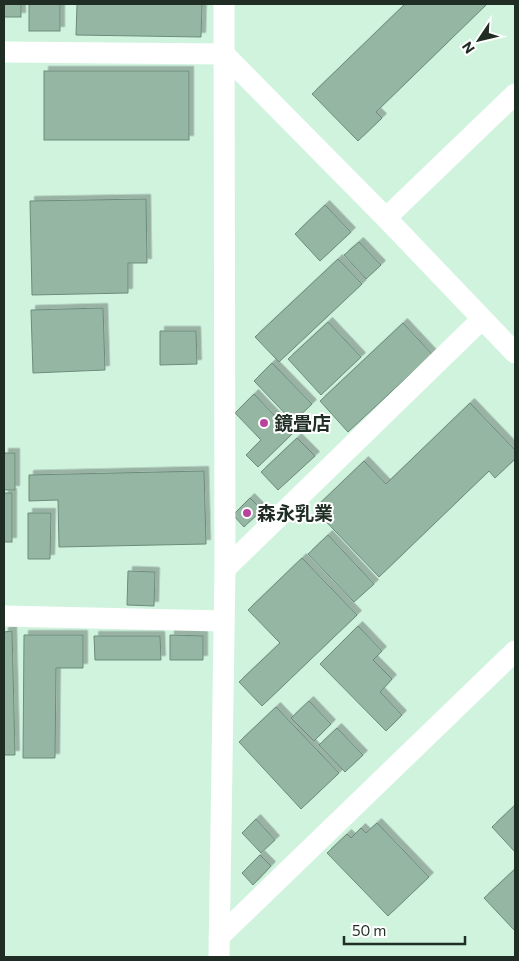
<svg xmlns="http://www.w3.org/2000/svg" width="519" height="961" font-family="Commissioner,'Noto Sans JP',sans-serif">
<defs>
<filter id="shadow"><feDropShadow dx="4.5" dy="-4.5" stdDeviation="0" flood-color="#0004"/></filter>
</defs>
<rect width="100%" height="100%" fill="#d0f3de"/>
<g fill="#94b6a2" stroke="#6c8c79" filter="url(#shadow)">
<rect x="4" y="4" width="17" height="13"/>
<rect x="29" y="4" width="31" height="27"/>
<polygon points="77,4 202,4 201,37 76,35"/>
<polygon points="405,4 487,4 376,112 382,118 358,141 312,94"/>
<rect x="44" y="71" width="145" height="69"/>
<polygon points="146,199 147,263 128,263 128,293 32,295 30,201"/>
<polygon points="325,205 351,232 320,261 295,234"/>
<polygon points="359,242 381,265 366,279 344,255"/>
<polygon points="338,259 362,284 279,362 255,337"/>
<polygon points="103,308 105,370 33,373 31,310"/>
<polygon points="328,322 361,357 321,395 288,359"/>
<polygon points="403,323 432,354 348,432 320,401"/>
<polygon points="160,331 196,331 197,364 160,365"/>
<polygon points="272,363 312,404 293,422 254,381"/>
<polygon points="254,394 292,434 258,467 246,455 261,440 235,413"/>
<polygon points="470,403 515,450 515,459 495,478 489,471 379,577 314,509 364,461 386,484"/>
<polygon points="297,438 315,456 278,490 261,472"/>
<rect x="4" y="453" width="11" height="37"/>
<polygon points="204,471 206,544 59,547 58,500 29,501 29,475"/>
<rect x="4" y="493" width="8" height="49"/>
<polygon points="250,498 262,510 244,527 233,515"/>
<polygon points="28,513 51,513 50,559 28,559"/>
<polygon points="328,535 374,584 354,602 308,554"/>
<polygon points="302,558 357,615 262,706 239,682 280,643 248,610"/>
<polygon points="128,571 155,572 154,606 127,605"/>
<polygon points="358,626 382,651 373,660 392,679 380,692 402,715 386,731 320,664"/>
<polygon points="12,631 15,755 4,755 4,632"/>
<polygon points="24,635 83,635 83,668 56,668 55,758 23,758"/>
<polygon points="170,635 203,636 203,660 170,660"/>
<polygon points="94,636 160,636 161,660 95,660"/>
<polygon points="309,701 331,724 314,741 291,718"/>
<polygon points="276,707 339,773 301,809 239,742"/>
<polygon points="337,728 363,755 345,772 319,745"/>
<polygon points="515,805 515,852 492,827"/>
<polygon points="256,819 275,840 261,853 242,833"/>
<polygon points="377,823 429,877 388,916 327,853 347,834 351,838 361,828 366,833"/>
<polygon points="260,855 271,866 253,885 242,873"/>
<polygon points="515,869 515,931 484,898"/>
</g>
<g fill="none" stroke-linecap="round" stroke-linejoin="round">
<g stroke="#fff" stroke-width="21">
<polyline points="4,52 224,54 386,218 515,353"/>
<polyline points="386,218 515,94"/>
<polyline points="225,569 482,319"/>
<polyline points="4,616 224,621"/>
<polyline points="219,937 515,651"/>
<polyline points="219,957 225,569 224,4"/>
</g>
</g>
<g fill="#b8449d" stroke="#fff" stroke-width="2">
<circle cx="264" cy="423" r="5"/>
<circle cx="247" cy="513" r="5"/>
</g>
<g text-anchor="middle" stroke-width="4" stroke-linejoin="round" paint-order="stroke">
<g font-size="19" font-weight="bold" fill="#1f2d25" stroke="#fff" text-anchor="start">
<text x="274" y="430">鏡畳店</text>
<text x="257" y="520">森永乳業</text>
</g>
</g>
<rect width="519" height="961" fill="none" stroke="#1f2d25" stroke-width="10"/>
<g transform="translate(479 40) rotate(235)" stroke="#ffffff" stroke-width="4" paint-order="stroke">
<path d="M0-4L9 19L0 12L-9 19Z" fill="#1f2d25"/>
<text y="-8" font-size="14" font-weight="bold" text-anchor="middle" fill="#1f2d25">N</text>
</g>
<path d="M344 936v8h121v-8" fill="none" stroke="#1f2d25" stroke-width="2.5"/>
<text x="352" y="936" font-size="15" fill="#1f2d25" stroke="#ffffff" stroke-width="4" paint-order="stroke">50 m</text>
</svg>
